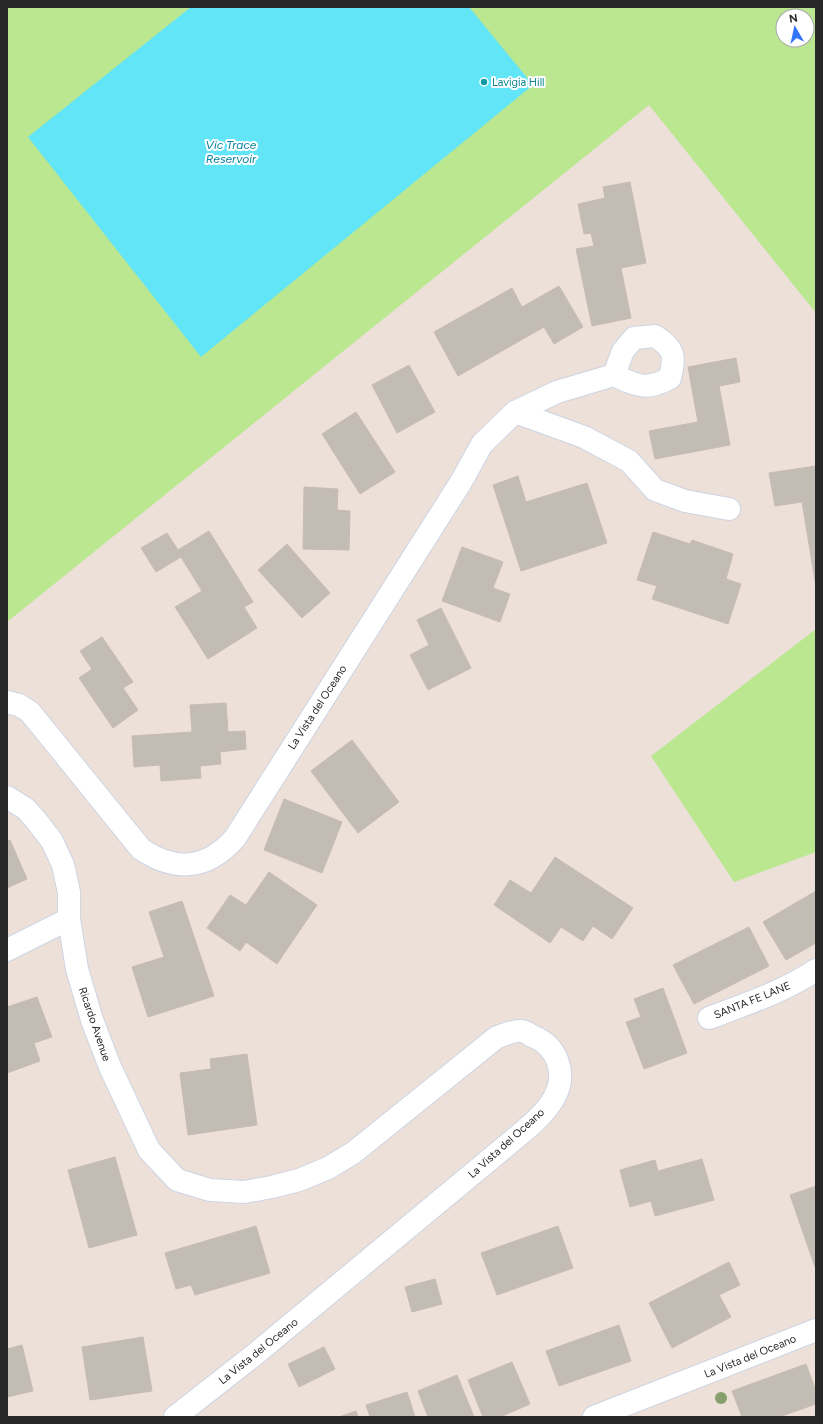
<svg xmlns="http://www.w3.org/2000/svg" width="823" height="1424" font-family="Figtree,sans-serif">
<rect width="100%" height="100%" fill="#ece0d8"/>
<g fill="#bae790" fill-rule="evenodd">
<path d="M7 7H816V313L649 105 7 622ZM783 16H807V40H783Z"/>
<polygon points="816,629 816,852 734,882 651,756"/>
</g>
<polygon fill="#62e5f7" points="191,7 469,7 533,85 201,357 28,137"/>
<g fill="#c3bcb4" stroke="#c7bcb2">
<polygon points="630,182 646,263 621,268 631,318 592,326 576,249 594,246 591,233 584,234 578,204 605,198 603,187"/>
<polygon points="559,286 583,327 554,344 544,327 458,376 434,332 512,288 522,307"/>
<polygon points="736,358 740,382 719,386 730,445 655,459 649,431 698,422 688,367"/>
<polygon points="409,365 435,412 397,433 372,385"/>
<polygon points="356,412 395,472 360,494 322,434"/>
<polygon points="816,466 816,587 802,502 775,506 769,473"/>
<polygon points="518,476 526,502 587,483 607,543 521,571 493,485"/>
<polygon points="304,487 338,489 337,510 350,511 349,550 303,549"/>
<polygon points="209,531 253,602 244,607 257,628 208,659 175,607 202,591 181,557 156,572 141,548 167,533 178,550"/>
<polygon points="653,532 690,544 692,540 733,554 726,579 741,584 728,624 652,599 657,586 637,580"/>
<polygon points="287,544 330,593 302,618 258,570"/>
<polygon points="462,547 503,562 493,588 510,594 500,622 442,601"/>
<polygon points="441,608 471,668 428,690 410,655 429,645 417,620"/>
<polygon points="102,637 133,682 123,688 138,710 113,728 79,678 92,669 80,651"/>
<polygon points="226,703 228,732 245,731 246,749 220,752 221,764 200,766 201,778 161,781 160,765 134,767 132,736 192,732 190,705"/>
<polygon points="352,740 399,802 358,833 311,771"/>
<polygon points="284,799 342,822 322,873 264,850"/>
<polygon points="10,840 27,879 7,888 7,841"/>
<polygon points="555,857 633,908 612,939 593,926 583,941 561,927 550,943 494,905 510,880 531,893"/>
<polygon points="269,872 317,905 277,964 246,942 240,951 207,928 230,895 246,905"/>
<polygon points="816,891 816,943 786,960 763,922"/>
<polygon points="182,901 214,996 148,1017 132,967 164,957 149,912"/>
<polygon points="749,927 769,966 694,1004 673,965"/>
<polygon points="663,988 687,1053 644,1069 626,1022 641,1017 634,999"/>
<polygon points="37,997 52,1037 34,1043 40,1061 7,1073 7,1007"/>
<polygon points="247,1054 257,1125 188,1135 180,1073 211,1069 210,1059"/>
<polygon points="115,1157 137,1235 89,1248 68,1170"/>
<polygon points="702,1159 714,1200 655,1216 651,1201 630,1207 620,1170 655,1160 658,1171"/>
<polygon points="816,1186 816,1267 815,1267 790,1195"/>
<polygon points="256,1226 270,1273 195,1295 191,1285 176,1289 165,1253"/>
<polygon points="558,1226 573,1268 497,1295 481,1253"/>
<polygon points="729,1262 740,1285 719,1295 731,1317 672,1348 649,1303"/>
<polygon points="435,1279 442,1304 412,1312 405,1287"/>
<polygon points="619,1325 631,1361 559,1386 546,1351"/>
<polygon points="143,1337 152,1391 90,1400 82,1347"/>
<polygon points="22,1345 33,1391 7,1397 7,1349"/>
<polygon points="324,1347 335,1369 299,1387 288,1364"/>
<polygon points="512,1362 530,1404 500,1417 483,1417 468,1380"/>
<polygon points="806,1364 816,1391 816,1404 779,1417 742,1417 732,1391"/>
<polygon points="457,1375 474,1417 428,1417 418,1391"/>
<polygon points="407,1392 415,1417 370,1417 366,1405"/>
<polygon points="356,1411 358,1417 339,1417"/>
</g>
<g fill="none" stroke-linecap="round" stroke-linejoin="round">
<g stroke="#cdd4e3" stroke-width="24">
<g id="minor">
<polyline points="515,412 584,437 629,461 655,490 685,501 729,509"/>
<path d="M7 702 19 705 30 712 141 849C175 872 207 870 235 838L461 482 482 444 515 412 557 392 614 375C638 386 646 391 670 378 675 355 675 349 655 336L634 338 623 351 614 375"/>
<path d="M7 797 26 809 35 819 52 841 63 865 69 892V919L77 969 92 1020 110 1067 149 1150 177 1180 210 1190 244 1192 272 1187 299 1180 328 1168 353 1153 497 1037C504 1035 514 1030 521 1031 525 1031 529 1034 532 1036 557 1045 567 1073 555 1096 545 1116 522 1132 506 1146L253 1356 175 1417"/>
<polyline points="7,950 69,919"/>
<path d="M709 1018C746 1004 783 992 816 970"/>
<polyline points="594,1417 816,1330"/>
</g>
</g>
<use href="#minor" stroke="#fff" stroke-width="22"/>
</g>
<circle fill="#869f6c" cx="721" cy="1398" r="6"/>
<circle fill="#0f9aa8" stroke="#fff" stroke-width="1.5" cx="484" cy="82" r="4"/>
<g text-anchor="middle" stroke-width="4" stroke-linejoin="round" paint-order="stroke">
<g font-size="11" fill="#0d838f" stroke="#fff" text-anchor="start">
<text x="492" y="86">Lavigia Hill</text>
</g>
<g font-size="11" fill="#282828" stroke="#fff">
<text transform="translate(317 707) rotate(-57)" y="4">La Vista del Oceano</text>
<text transform="translate(752 1000) rotate(-22)" y="4">SANTA FE LANE</text>
<text transform="translate(95 1024) rotate(71)" y="4">Ricardo Avenue</text>
<text transform="translate(506 1143) rotate(-42)" y="4">La Vista del Oceano</text>
<text transform="translate(258 1351) rotate(-39)" y="4">La Vista del Oceano</text>
<text transform="translate(750 1356) rotate(-22)" y="4">La Vista del Oceano</text>
</g>
<g font-size="12" font-style="italic" fill="#0481a0" stroke="#fff">
<text x="231" y="149">Vic Trace<tspan x="231" dy="14">Reservoir</tspan></text>
</g>
</g>
<rect width="823" height="1424" fill="none" stroke="#282828" stroke-width="16"/>
<g transform="translate(795 28) rotate(351)"><circle r="19" fill="#ffffff" stroke="#a9a9a9"/>
<path d="M0-3L7 15L0 10L-7 15Z" fill="#3276ff"/>
<text y="-6" font-size="11" font-weight="bold" text-anchor="middle" fill="#282828">N</text>
</g>
</svg>
